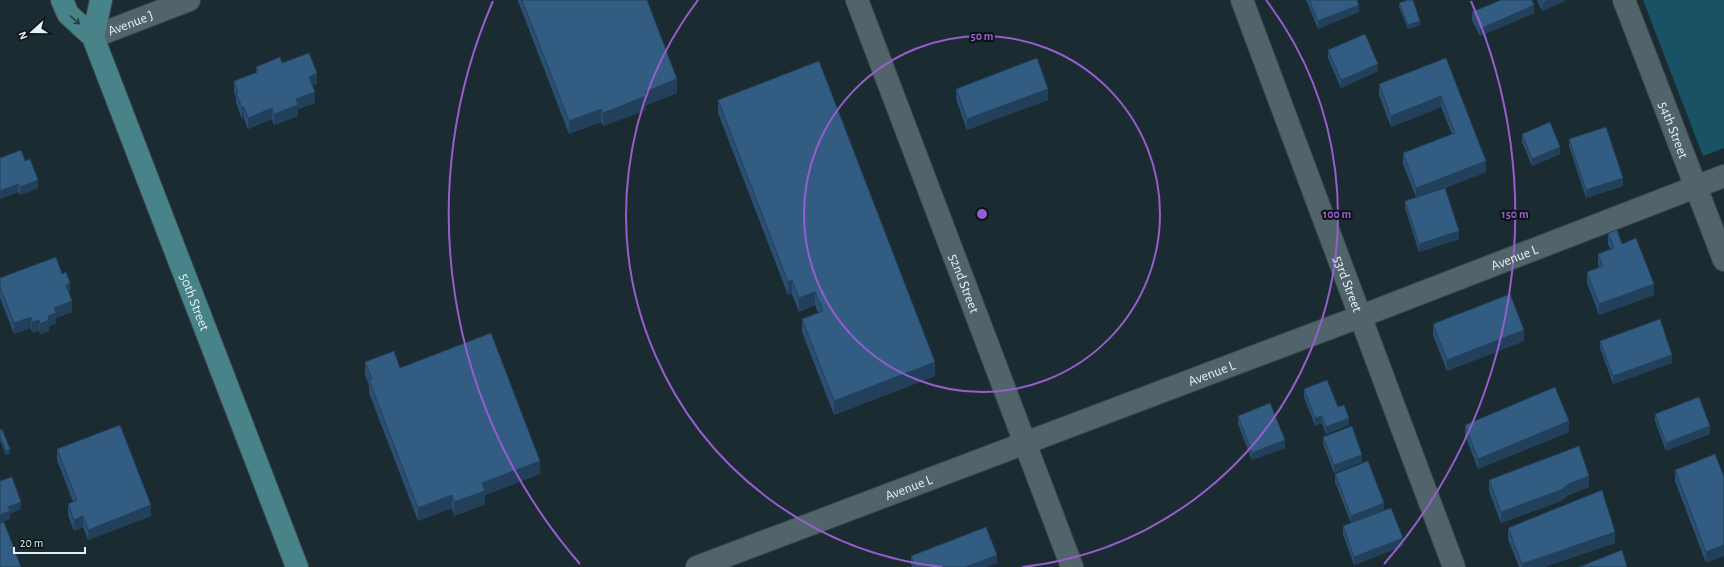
<svg xmlns="http://www.w3.org/2000/svg" width="1724" height="567" font-family="'Alegreya Sans',sans-serif">
<rect width="100%" height="100%" fill="#1b2b32"/>
<polygon fill="#195265" points="1643,0 1724,0 1724,148 1703,156"/>
<g fill="none" stroke-linecap="round" stroke-linejoin="round">
<g stroke="#3a484e" stroke-width="24">
<g id="minor">
<path id="s1" d="M857 0 1072 567"/>
<path id="s2" d="M1242 0 1454 567"/>
<path id="s3" d="M1624 0 1724 260"/>
<path id="s4" d="M93 37 189 0"/>
<path id="s5" d="M697 567 1359 317 1724 176"/>
</g>
</g>
<g stroke="#3a484e" stroke-width="24">
<g id="major">
<path id="s6" d="M62 0 68 14 93 37 297 567"/>
<polyline points="93,37 101,0"/>
</g>
</g>
<use href="#minor" stroke="#52646b" stroke-width="22"/>
<use href="#major" stroke="#488389" stroke-width="22"/>
</g>
<g fill="#2b4f70">
<polygon points="518,0 647,0 677,93 646,105 646,110 603,126 601,122 569,134 518,1"/>
<polygon points="1306,0 1357,0 1359,12 1318,29"/>
<polygon points="1537,0 1565,0 1565,1 1542,11"/>
<polygon points="1399,3 1420,25 1408,29 1399,7"/>
<polygon points="1472,12 1534,13 1480,36 1472,20"/>
<polygon points="1328,50 1378,71 1341,88 1328,58"/>
<polygon points="1446,58 1486,172 1445,188 1459,239 1419,252 1405,208 1405,201 1416,197 1403,164 1403,153 1452,134 1441,107 1391,127 1379,95 1379,84"/>
<polygon points="282,63 317,84 312,86 315,103 298,109 298,116 274,125 272,119 248,129 244,118 242,119 236,103 236,97 234,92 234,81 256,73 256,67"/>
<polygon points="956,89 1048,100 967,130 956,99"/>
<polygon points="718,100 935,376 834,415 802,332 802,319 818,313 815,305 799,312 792,294 788,295 718,113"/>
<polygon points="1522,134 1560,154 1532,166 1522,142"/>
<polygon points="1569,139 1623,186 1586,198 1569,146"/>
<polygon points="0,158 25,161 38,188 20,195 18,192 0,199"/>
<polygon points="1608,233 1622,244 1654,295 1599,315 1587,283 1587,272 1599,267 1598,264 1598,254 1610,249 1608,244"/>
<polygon points="0,278 70,294 72,312 56,318 56,324 49,326 49,331 40,334 39,330 32,333 31,328 14,334 0,298"/>
<polygon points="1433,324 1524,341 1447,371 1433,335"/>
<polygon points="1600,341 1672,363 1613,384 1600,348"/>
<polygon points="365,362 400,368 540,474 485,495 485,504 454,516 452,508 418,521 369,393 369,386 365,375"/>
<polygon points="1304,389 1338,407 1349,425 1326,434 1322,423 1315,426 1304,397"/>
<polygon points="1655,414 1710,434 1666,451 1655,421"/>
<polygon points="1238,416 1285,448 1252,460 1238,424"/>
<polygon points="1465,425 1569,432 1478,469 1465,435"/>
<polygon points="0,430 10,453 6,455 0,440"/>
<polygon points="1323,437 1362,462 1334,473 1323,444"/>
<polygon points="57,449 151,516 88,540 83,527 74,531 68,515 68,504 73,502 57,460"/>
<polygon points="1675,470 1724,477 1706,563 1675,481"/>
<polygon points="1335,474 1384,510 1403,546 1354,565 1343,534 1343,526 1351,523 1335,482"/>
<polygon points="1489,480 1589,487 1569,495 1561,501 1501,523 1489,491"/>
<polygon points="1508,528 1615,543 1544,567 1519,567 1508,539"/>
<polygon points="911,556 997,563 986,567 912,567 911,564"/>
</g>
<g fill="#23405b">
<polygon points="1549,0 1565,0 1565,1 1542,11 1542,3"/>
<polygon points="1359,5 1359,12 1318,29 1318,21"/>
<polygon points="1534,5 1534,13 1480,36 1480,29"/>
<polygon points="1420,21 1420,25 1408,29 1408,25"/>
<polygon points="1378,64 1378,71 1341,88 1341,80"/>
<polygon points="317,73 317,84 309,87 309,77"/>
<polygon points="677,79 677,93 646,105 646,110 603,126 603,113 645,92"/>
<polygon points="1048,89 1048,100 967,130 967,119"/>
<polygon points="315,92 315,103 298,109 298,116 274,125 274,114 296,99"/>
<polygon points="1441,96 1441,107 1391,127 1391,116"/>
<polygon points="244,107 244,118 242,119 242,108"/>
<polygon points="272,108 272,119 248,129 248,118"/>
<polygon points="601,109 601,122 569,134 569,121"/>
<polygon points="1560,147 1560,154 1532,166 1532,159"/>
<polygon points="1486,161 1486,172 1416,199 1416,188"/>
<polygon points="1623,178 1623,186 1586,198 1586,190"/>
<polygon points="38,180 38,188 20,195 20,187"/>
<polygon points="18,184 18,192 0,199 0,191"/>
<polygon points="1459,231 1459,239 1419,252 1419,244"/>
<polygon points="792,280 792,294 788,295 788,282"/>
<polygon points="70,283 70,294 66,285"/>
<polygon points="1654,284 1654,295 1599,315 1599,304"/>
<polygon points="815,292 815,305 799,312 799,298"/>
<polygon points="72,301 72,312 56,318 56,324 49,326 49,331 40,334 40,324 48,316 54,308"/>
<polygon points="31,317 31,328 14,334 14,323"/>
<polygon points="39,320 39,330 32,333 32,322"/>
<polygon points="1524,330 1524,341 1447,371 1447,360"/>
<polygon points="1672,355 1672,363 1613,384 1613,376"/>
<polygon points="935,362 935,376 834,415 834,401"/>
<polygon points="1322,416 1322,423 1315,426 1315,418"/>
<polygon points="1349,418 1349,425 1326,434 1326,427"/>
<polygon points="1569,421 1569,432 1478,469 1478,459"/>
<polygon points="1710,426 1710,434 1666,451 1666,443"/>
<polygon points="1285,440 1285,448 1252,460 1252,453"/>
<polygon points="10,449 10,453 6,455 6,451"/>
<polygon points="1362,455 1362,462 1334,473 1334,465"/>
<polygon points="540,461 540,474 485,495 485,504 454,516 454,502 482,483"/>
<polygon points="1589,476 1589,487 1569,495 1561,501 1501,523 1501,512"/>
<polygon points="452,495 452,508 418,521 418,508"/>
<polygon points="21,502 21,509 10,514 10,519 0,523 0,515 8,507"/>
<polygon points="1384,503 1384,511 1351,524 1351,516"/>
<polygon points="151,505 151,516 88,540 88,530"/>
<polygon points="83,516 83,527 74,531 74,520"/>
<polygon points="1615,532 1615,543 1544,567 1522,567 1522,564"/>
<polygon points="1403,538 1403,546 1354,565 1354,557"/>
<polygon points="1724,545 1724,556 1706,563 1706,552"/>
<polygon points="997,555 997,563 986,567 966,567"/>
</g>
<g fill="#325c82" stroke="#23405b">
<polygon points="522,0 647,0 677,79 645,92 646,96 603,113 601,109 569,121"/>
<polygon points="1309,0 1357,0 1359,5 1318,21"/>
<polygon points="1408,0 1413,0 1420,21 1408,25 1399,3"/>
<polygon points="1501,0 1532,0 1534,5 1480,29 1472,12"/>
<polygon points="1540,0 1549,0 1542,3"/>
<polygon points="1365,34 1378,64 1341,80 1328,50"/>
<polygon points="309,53 317,73 309,77 315,92 296,99 298,105 274,114 272,108 248,118 244,107 242,108 236,92 238,92 234,81 258,72 256,67 280,57 282,63"/>
<polygon points="1037,58 1048,89 967,119 956,89"/>
<polygon points="1446,58 1486,161 1416,188 1403,153 1455,133 1441,96 1391,116 1379,84"/>
<polygon points="819,61 935,362 834,401 802,319 823,311 815,292 799,298 792,280 788,282 718,100"/>
<polygon points="1550,122 1560,147 1532,159 1522,134"/>
<polygon points="1606,127 1623,178 1586,190 1569,139"/>
<polygon points="21,150 25,161 30,159 38,180 20,187 18,184 0,191 0,158"/>
<polygon points="1445,188 1459,231 1419,244 1405,201"/>
<polygon points="1617,230 1622,244 1636,238 1654,284 1599,304 1587,272 1603,266 1598,254 1614,248 1608,233"/>
<polygon points="56,257 62,274 66,272 70,283 66,285 72,301 54,308 56,313 48,316 49,320 40,324 39,320 32,322 31,317 14,323 0,287 0,278"/>
<polygon points="1510,294 1524,330 1447,360 1433,324"/>
<polygon points="1660,319 1672,355 1613,376 1600,341"/>
<polygon points="491,333 540,461 482,483 485,491 454,502 452,495 418,508 369,380 372,379 365,362 394,351 400,368"/>
<polygon points="1327,380 1338,407 1344,405 1349,418 1326,427 1322,416 1315,418 1304,389"/>
<polygon points="1555,387 1569,421 1478,459 1465,425"/>
<polygon points="1699,397 1710,426 1666,443 1655,414"/>
<polygon points="1270,403 1285,440 1252,453 1238,416"/>
<polygon points="120,425 151,505 88,530 83,516 74,520 68,504 77,500 57,449"/>
<polygon points="1352,426 1362,455 1334,465 1323,437"/>
<polygon points="2,429 10,449 6,451 0,436 0,430"/>
<polygon points="1579,446 1589,476 1569,484 1561,490 1501,512 1489,480"/>
<polygon points="1715,454 1724,477 1724,545 1706,552 1675,470"/>
<polygon points="1368,461 1384,503 1351,516 1335,474"/>
<polygon points="12,477 21,502 8,507 10,511 0,515 0,481"/>
<polygon points="1602,490 1615,532 1522,564 1508,528"/>
<polygon points="1391,508 1403,538 1354,557 1343,526"/>
<polygon points="4,522 21,567 0,567 0,523"/>
<polygon points="986,527 997,555 966,567 915,567 911,556"/>
<polygon points="1622,550 1627,567 1579,567"/>
</g>
<defs><path id="oneway-shaft" d="M-6 0H5M1.5-3L5.5 0L1.5 3" fill="none" stroke-width="1.6" stroke-linecap="round" stroke-linejoin="round"/></defs>
<use stroke="#233f43" href="#oneway-shaft" transform="translate(75 20) rotate(42)"/>
<g fill="none" stroke="#965dcc" stroke-width="2">
<circle cx="982" cy="214" r="178"/>
<path d="M942 567A355 355 0 0 1 698 0M1266 0A355 355 0 0 1 1022 567"/>
<path d="M580 564A533 533 0 0 1 493 1M1471 1A533 533 0 0 1 1384 564"/>
</g>
<g text-anchor="middle" stroke-width="4" stroke-linejoin="round" paint-order="stroke">
<g font-size="14" fill="#e5f0f4" stroke="#0b1215">
<text dy="5" stroke="none"><textPath href="#s4" startOffset="40">Avenue J</textPath></text>
<text dy="5" stroke="none"><textPath href="#s3" startOffset="139">54th Street</textPath></text>
<text dy="5" stroke="none"><textPath href="#s5" startOffset="874">Avenue L</textPath></text>
<text dy="5" stroke="none"><textPath href="#s1" startOffset="303">52nd Street</textPath></text>
<text dy="5" stroke="none"><textPath href="#s2" startOffset="303">53rd Street</textPath></text>
<text dy="5" stroke="none"><textPath href="#s6" startOffset="333">50th Street</textPath></text>
<text dy="5" stroke="none"><textPath href="#s5" startOffset="550">Avenue L</textPath></text>
<text dy="5" stroke="none"><textPath href="#s5" startOffset="226">Avenue L</textPath></text>
</g>
</g>
<circle cx="982" cy="214" r="6" fill="#965dcc" stroke="#0b1215" stroke-width="2"/>
<g font-size="12" text-anchor="middle" font-weight="bold" fill="#965dcc" stroke="#0b1215" stroke-width="4" stroke-linejoin="round" paint-order="stroke">
<text x="982" y="40">50 m</text>
<text x="1337" y="218">100 m</text>
<text x="1515" y="218">150 m</text>
</g>
<g transform="translate(32 32) rotate(249)" stroke="#0b1215" stroke-width="3" paint-order="stroke">
<path d="M0-3L7 15L0 10L-7 15Z" fill="#e5f0f4"/>
<text y="-6" font-size="11" font-weight="bold" text-anchor="middle" fill="#e5f0f4">N</text>
</g>
<path d="M14 547v6h71v-6" fill="none" stroke="#e5f0f4" stroke-width="2"/>
<text x="20" y="547" font-size="12" fill="#e5f0f4" stroke="#0b1215" stroke-width="3" paint-order="stroke">20 m</text>
</svg>
